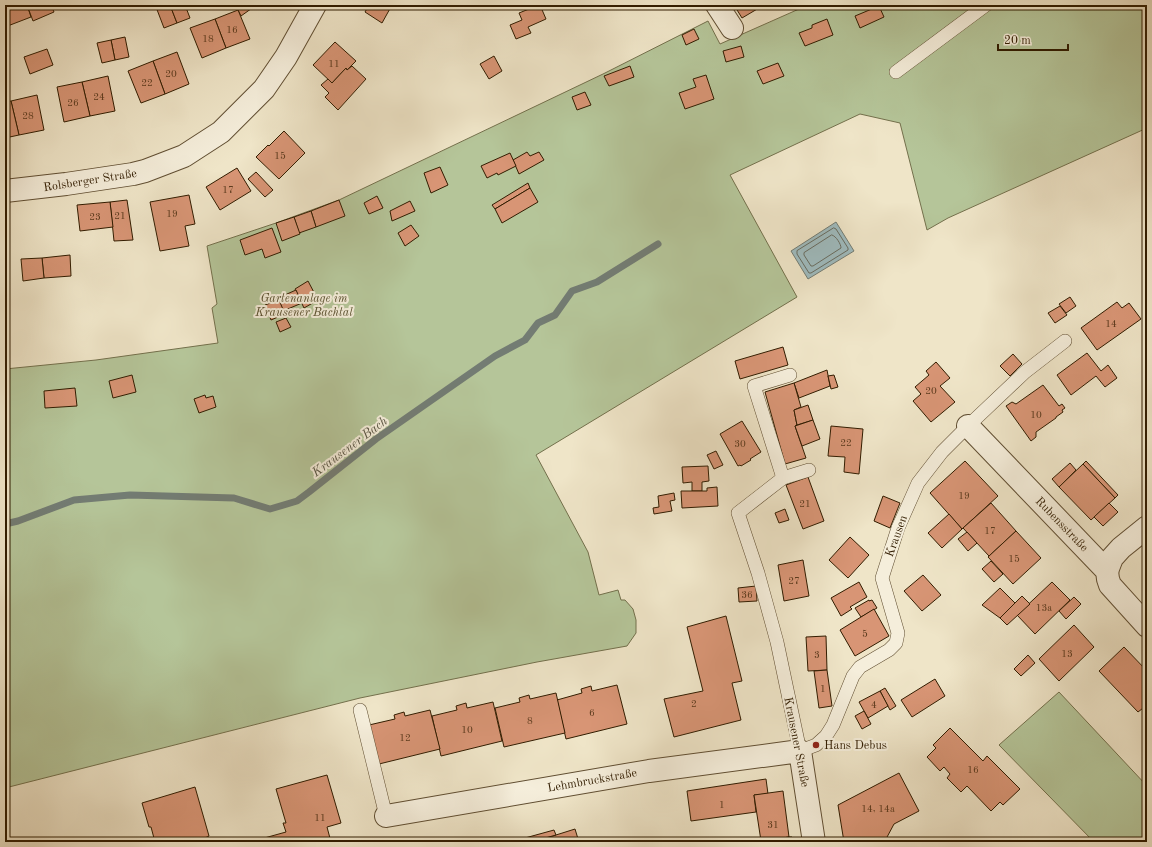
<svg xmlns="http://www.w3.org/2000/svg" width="1152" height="847" font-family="'Old Standard TT',serif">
<rect width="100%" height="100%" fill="#efe5c8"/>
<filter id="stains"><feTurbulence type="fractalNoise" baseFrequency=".005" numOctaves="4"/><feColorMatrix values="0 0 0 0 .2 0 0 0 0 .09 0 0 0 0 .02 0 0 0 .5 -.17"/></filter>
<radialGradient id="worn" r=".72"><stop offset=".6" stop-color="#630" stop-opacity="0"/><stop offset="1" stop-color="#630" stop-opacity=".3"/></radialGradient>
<g fill="#b5c599" stroke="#73704c">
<polygon points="808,5 1147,5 1147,128 948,218 927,230 900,123 860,114 730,175 797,297 536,455 588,552 599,595 618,590 621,600 625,600 633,609 636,620 636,633 627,646 537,662 360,698 5,788 5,369 96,360 218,343 212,308 217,304 207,246 276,223 339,200 603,74 708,21 720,44"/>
<polygon points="1059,692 1147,786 1147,842 1094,842 999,745"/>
</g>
<polygon fill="#9fbcc0" stroke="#737c73" points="836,222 854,251 808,279 791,251"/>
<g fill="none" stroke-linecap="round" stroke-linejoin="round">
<g stroke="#686c60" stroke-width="1">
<polygon points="834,228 836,229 848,248 848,250 811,273 809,273 797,254 797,251"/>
<path d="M832 235C836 236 841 244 841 248L813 266H811L804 255V253Z"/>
</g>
<polyline stroke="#737c73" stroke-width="7" points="5,524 18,521 74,500 130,495 234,498 270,509 297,501 309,492 376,439 495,356 525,340 538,323 555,315 572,291 597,282 658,244"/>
</g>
<g fill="#d89575" stroke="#311c00">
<polygon points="5,5 27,5 31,17 5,27"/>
<polygon points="27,5 51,5 54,12 33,21"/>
<polygon points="162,5 170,5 177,23 164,28 156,7"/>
<polygon points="170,5 185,5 190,18 177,23"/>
<polygon points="234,5 255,5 255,6 241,16 238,10 237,10"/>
<polygon points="369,5 392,5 382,23 365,12"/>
<polygon points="539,5 540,5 546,19 528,27 531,33 516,39 510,25 522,20 519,13"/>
<polygon points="734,5 764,5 742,18"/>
<polygon points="879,6 884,17 860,28 855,16"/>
<polygon points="238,10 250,39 226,48 215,19"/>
<polygon points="215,19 226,48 202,58 190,28"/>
<polygon points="827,19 833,35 805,46 799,33 812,28 812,25"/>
<polygon points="694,29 699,39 686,45 682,35"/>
<polygon points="125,37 129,57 115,60 111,40"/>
<polygon points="111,40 115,60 102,63 97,43"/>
<polygon points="335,42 356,61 347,70 346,68 332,83 313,65"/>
<polygon points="741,46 744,57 726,62 723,51"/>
<polygon points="47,49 53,65 30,74 24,57"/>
<polygon points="177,52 189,84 165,94 153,61"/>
<polygon points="494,56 502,71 489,79 480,64"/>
<polygon points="153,61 165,94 141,103 128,71"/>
<polygon points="778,63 784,76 763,84 757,71"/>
<polygon points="352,66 366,79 338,110 325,97 329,93 321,85 328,79 332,83 346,68 347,70"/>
<polygon points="630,66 634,77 609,86 604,76"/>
<polygon points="706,75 714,99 685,109 679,93 696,87 693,79"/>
<polygon points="108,76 115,111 90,116 82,82"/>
<polygon points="82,82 90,116 64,122 57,87"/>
<polygon points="585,92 591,105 577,110 572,97"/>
<polygon points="37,95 44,130 19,135 11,101"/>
<polygon points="11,101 19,135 5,138 5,102"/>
<polygon points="284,131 305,153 279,179 256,157 268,145 269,146"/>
<polygon points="527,152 530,156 539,152 544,160 519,174 513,160"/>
<polygon points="510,153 516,166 498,175 497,173 487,178 481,166"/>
<polygon points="440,167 448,185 431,193 424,173"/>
<polygon points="237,168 251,191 220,210 206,187"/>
<polygon points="256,172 273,190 265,197 248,179"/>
<polygon points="528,183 530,188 495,209 492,205"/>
<polygon points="530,188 538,202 502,223 495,209"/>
<polygon points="189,195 195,224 185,226 189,246 160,251 150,202"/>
<polygon points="377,196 383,208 369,214 364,203"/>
<polygon points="127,200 133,240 114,241 110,202"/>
<polygon points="339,200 345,216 316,227 311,211"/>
<polygon points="410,201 415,211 392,221 390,211"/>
<polygon points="110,202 113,227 80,231 77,205"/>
<polygon points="311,211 316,227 299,233 294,217"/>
<polygon points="294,217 300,234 282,241 276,223"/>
<polygon points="411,225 419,236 405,246 398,233"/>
<polygon points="272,228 281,252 265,258 262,249 245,255 240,240"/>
<polygon points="70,255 71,276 44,278 42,258"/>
<polygon points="42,258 44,278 23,281 21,259"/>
<polygon points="308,281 318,300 304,308 295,289"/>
<polygon points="296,290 302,303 283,311 278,298"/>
<polygon points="1070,297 1076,306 1066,313 1059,304"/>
<polygon points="279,300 285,314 271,320 265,305"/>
<polygon points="1117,302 1122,308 1129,303 1141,319 1097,350 1081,328"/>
<polygon points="1060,306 1067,315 1055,323 1048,313"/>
<polygon points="286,318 291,327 280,332 276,322"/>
<polygon points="783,347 788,365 740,379 735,361"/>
<polygon points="1087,353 1101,371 1108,365 1117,378 1105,387 1096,376 1071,395 1057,375"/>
<polygon points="1013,354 1022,364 1010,376 1000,366"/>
<polygon points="936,362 950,378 940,386 955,402 931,422 913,401 921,394 915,387 929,375 926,371"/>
<polygon points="827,370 830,386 799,398 794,383"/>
<polygon points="132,375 136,392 113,398 109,381"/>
<polygon points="834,375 838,387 831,389 828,376"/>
<polygon points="794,383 801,407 794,410 797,425 795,426 806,458 785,464 765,392"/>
<polygon points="1043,385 1059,406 1062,404 1065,408 1062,410 1063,412 1056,417 1056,418 1036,432 1036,437 1031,441 1006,406 1012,402 1016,404"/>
<polygon points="75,388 77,406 45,408 44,391"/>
<polygon points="205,395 206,398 213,396 216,407 199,413 194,399"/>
<polygon points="808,405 813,420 797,425 794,410"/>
<polygon points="813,420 820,439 802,446 795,426"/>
<polygon points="742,421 761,452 750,459 751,460 741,466 740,465 738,466 720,434"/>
<polygon points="831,426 863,429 859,474 844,472 845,457 828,456"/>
<polygon points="716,451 723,465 714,469 707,455"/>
<polygon points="965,461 998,496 962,529 930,493"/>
<polygon points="1086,461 1118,495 1115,498 1083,464"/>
<polygon points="1070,463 1076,470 1059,487 1052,479"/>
<polygon points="1083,464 1115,498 1091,520 1059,487"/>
<polygon points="708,466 709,481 702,482 702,491 692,491 692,482 683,483 682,467"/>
<polygon points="808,477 824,521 803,529 786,485"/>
<polygon points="717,487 718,506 682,508 681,491 707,491 707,488"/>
<polygon points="674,493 675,500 670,501 672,511 654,514 653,508 659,507 658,496"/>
<polygon points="883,496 900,503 890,528 874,521"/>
<polygon points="991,503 1016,531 989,556 963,528"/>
<polygon points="1109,503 1118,512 1103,526 1094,517"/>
<polygon points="785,509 789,520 779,523 775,513"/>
<polygon points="949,514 962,529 942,548 928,533"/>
<polygon points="1016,531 1041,558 1013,584 988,557"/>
<polygon points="967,532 977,543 968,551 958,539"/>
<polygon points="850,537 869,555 848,578 829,560"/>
<polygon points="803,560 809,596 784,601 778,565"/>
<polygon points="991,561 1003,574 994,582 982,569"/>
<polygon points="923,575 941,595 922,611 904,591"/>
<polygon points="859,582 867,597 850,607 852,609 841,616 831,598"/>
<polygon points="1052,582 1070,600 1035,634 1017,615"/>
<polygon points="756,586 757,601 739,602 738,588"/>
<polygon points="1000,588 1015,603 1000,618 982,605"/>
<polygon points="1022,596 1030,604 1007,625 1000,618"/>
<polygon points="1074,597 1081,604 1066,619 1059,611"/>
<polygon points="869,600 869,601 872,600 877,608 861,617 855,608"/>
<polygon points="874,609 889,636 855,656 840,630"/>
<polygon points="726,616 742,681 732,683 741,720 674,737 664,699 703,691 687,627"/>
<polygon points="1074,625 1094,647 1059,681 1039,659"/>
<polygon points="826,636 827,670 808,671 806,637"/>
<polygon points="1124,647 1147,671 1147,705 1138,712 1099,671"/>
<polygon points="1028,655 1035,663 1021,676 1014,669"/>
<polygon points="827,670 832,706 819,708 814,671"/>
<polygon points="935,679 945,696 912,717 901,700"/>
<polygon points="617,685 627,724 566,739 557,700 582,693 581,689 591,686 592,691"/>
<polygon points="885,688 896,706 890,710 880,691"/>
<polygon points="880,691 888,706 868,718 859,702"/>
<polygon points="556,693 565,733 504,747 495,708 520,702 519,698 529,695 530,699"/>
<polygon points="493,702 502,741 441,756 432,716 457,710 456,706 466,703 467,708"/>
<polygon points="430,710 440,749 379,764 369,725 395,719 394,715 404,712 405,716"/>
<polygon points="864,711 871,724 862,729 855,716"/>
<polygon points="950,728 983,761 987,756 1020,789 1003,805 1000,802 991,811 967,786 961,792 947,778 950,774 944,767 940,771 927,757 936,748 933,745"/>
<polygon points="899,773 919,811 894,824 886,839 886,842 844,842 838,805"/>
<polygon points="327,775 341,823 327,827 331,842 250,842 286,832 283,823 286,823 276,789"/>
<polygon points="766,779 768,794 754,795 756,812 691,821 687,791"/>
<polygon points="195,787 209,836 205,838 206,842 155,842 151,827 149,827 142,803"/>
<polygon points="783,791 789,837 761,841 754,795"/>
<polygon points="575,829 579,842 531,842 556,835"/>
<polygon points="554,830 556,835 531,842 526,842 525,838"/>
<polygon points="789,837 792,837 792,842 757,842"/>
</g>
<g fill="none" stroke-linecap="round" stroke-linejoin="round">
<g stroke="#604e32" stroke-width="14">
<g id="service">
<polyline points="896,72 986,5"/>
<polyline points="809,470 783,478 738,513 758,573 777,642 800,751 816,745 826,736 833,725 853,676 860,667 889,650 896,643 898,633 882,578 898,528 918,483 942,452 968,426 1025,372 1065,341"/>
<polyline points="783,478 754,386 790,375"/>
<polyline points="360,710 386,816"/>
</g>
</g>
<g stroke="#604e32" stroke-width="24">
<g id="minor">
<polyline points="717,5 732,28"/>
<polyline points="5,191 66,184 133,174 145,171 184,156 221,132 264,89 286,57 315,5"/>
<polyline points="968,426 1107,571 1108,579 1110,585 1147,626"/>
<polyline points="1107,571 1112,558 1121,548 1147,527"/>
<polyline points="386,816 649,771 800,751 814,842"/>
</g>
</g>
<use href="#service" stroke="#f5eedb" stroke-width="13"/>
<use href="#minor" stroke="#f5eedb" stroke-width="22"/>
</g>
<circle fill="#8f2418" stroke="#f5eedb" stroke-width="1.5" cx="816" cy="745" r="4"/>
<g text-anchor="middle" stroke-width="4" stroke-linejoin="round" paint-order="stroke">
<g font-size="10" fill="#5b3a1d">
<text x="232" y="33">16</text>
<text x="208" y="42">18</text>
<text x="334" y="67">11</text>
<text x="171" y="77">20</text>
<text x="147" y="86">22</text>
<text x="99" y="100">24</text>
<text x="73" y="106">26</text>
<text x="28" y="119">28</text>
<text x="280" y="159">15</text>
<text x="228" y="193">17</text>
<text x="172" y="217">19</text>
<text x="120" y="219">21</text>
<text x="95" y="220">23</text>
<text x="1111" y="327">14</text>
<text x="931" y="394">20</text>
<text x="1036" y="418">10</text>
<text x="846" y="446">22</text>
<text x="740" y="447">30</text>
<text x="964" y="499">19</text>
<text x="805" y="507">21</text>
<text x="990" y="534">17</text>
<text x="1014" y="562">15</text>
<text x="794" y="584">27</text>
<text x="747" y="598">36</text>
<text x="1044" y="611">13a</text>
<text x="865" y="637">5</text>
<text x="1067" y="657">13</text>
<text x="817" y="658">3</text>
<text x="823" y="692">1</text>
<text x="694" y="707">2</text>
<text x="874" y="708">4</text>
<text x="592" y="716">6</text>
<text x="530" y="724">8</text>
<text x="467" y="733">10</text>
<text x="405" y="741">12</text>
<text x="973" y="773">16</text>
<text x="722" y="808">1</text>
<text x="878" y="812">14, 14a</text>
<text x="320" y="821">11</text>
<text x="773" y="828">31</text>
</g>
<g font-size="12" fill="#311c00" stroke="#f5eedb">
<text transform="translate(90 180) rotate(-9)" y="4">Rolsberger Straße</text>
<text transform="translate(1062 524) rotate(46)" y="4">Rubensstraße</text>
<text transform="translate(896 536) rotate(-70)" y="4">Krausen</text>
<text transform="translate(797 742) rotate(79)" y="4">Krausener Straße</text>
<text transform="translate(592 780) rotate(-10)" y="4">Lehmbruckstraße</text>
</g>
<g font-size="12" font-style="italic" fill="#594f2e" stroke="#f5eedb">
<text x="304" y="302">Gartenanlage im<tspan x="304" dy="14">Krausener Bachtal</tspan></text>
</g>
<g font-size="12" fill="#311c00" stroke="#f5eedb" text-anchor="start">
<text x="824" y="749">Hans Debus</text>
</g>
<g font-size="13" font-style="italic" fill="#585443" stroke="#f5eedb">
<text transform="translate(349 446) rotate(-37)" y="5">Krausener Bach</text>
</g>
</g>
<rect width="1152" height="847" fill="none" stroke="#efe5c8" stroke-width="20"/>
<rect x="6" y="6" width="1140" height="835" fill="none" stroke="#311c00" stroke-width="2"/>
<rect x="10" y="10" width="1132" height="827" fill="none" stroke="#311c00"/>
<path d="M998 44v6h70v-6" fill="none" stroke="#311c00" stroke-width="2"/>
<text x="1004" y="44" font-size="12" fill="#311c00" stroke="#f5eedb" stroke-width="3" paint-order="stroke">20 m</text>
<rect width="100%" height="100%" filter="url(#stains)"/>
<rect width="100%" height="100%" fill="url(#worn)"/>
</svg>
